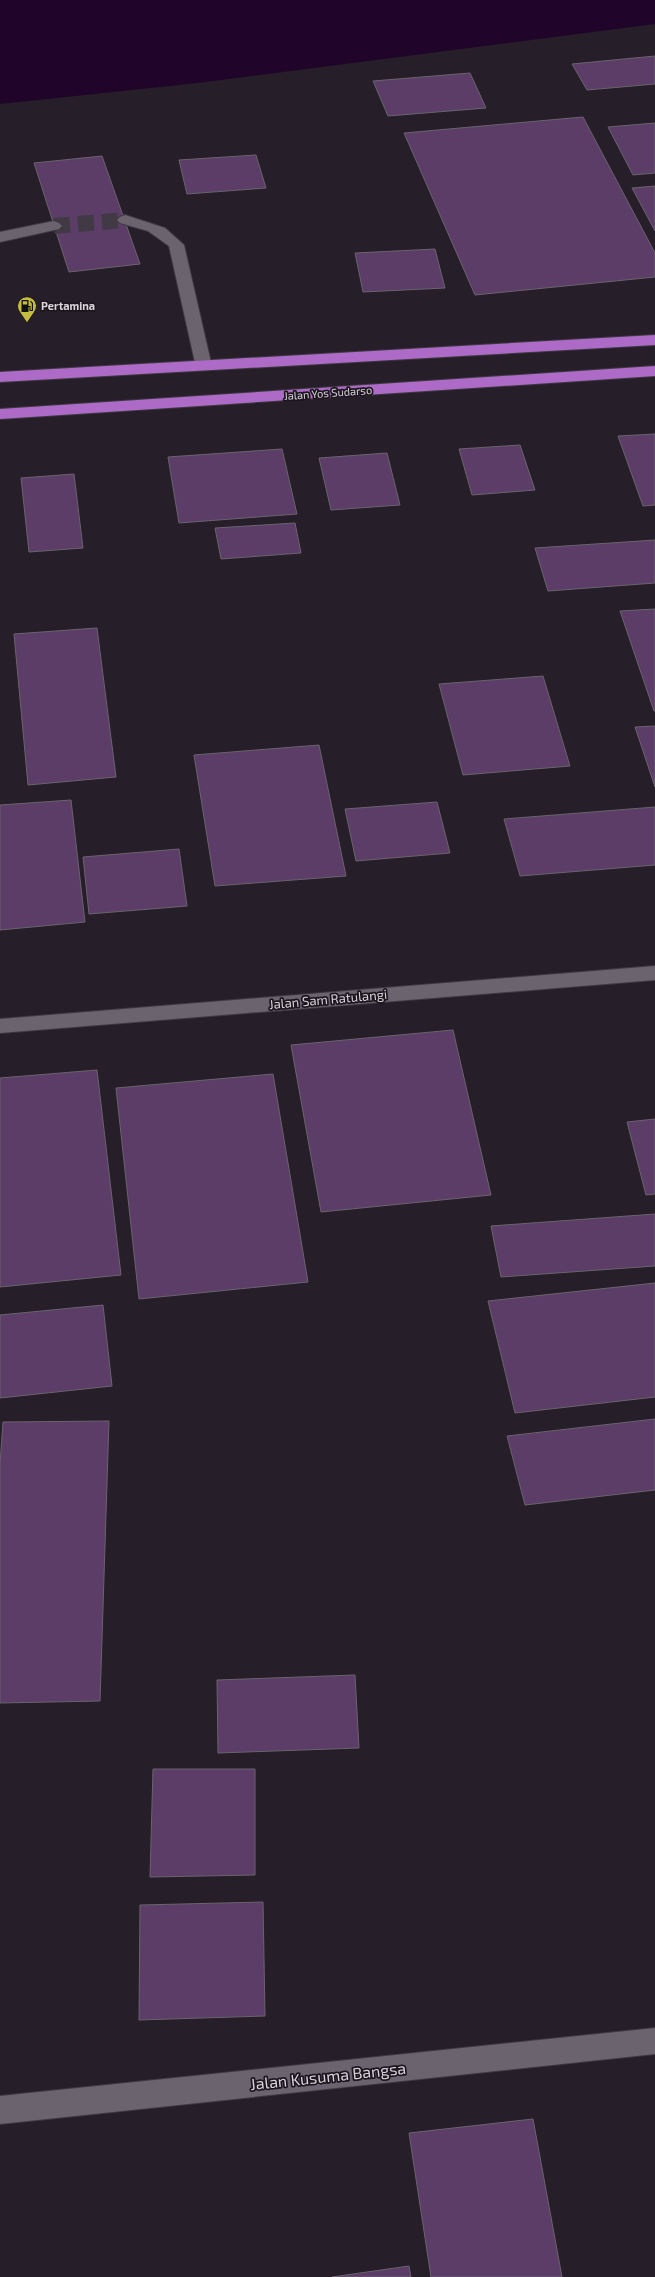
<svg xmlns="http://www.w3.org/2000/svg" width="655" height="2277" font-family="'Exo 2',sans-serif">
<rect width="100%" height="100%" fill="#261f29"/>
<polygon fill="#20042a" points="0,0 655,0 655,24 198,83 0,104"/>
<g fill="#5b3d67" stroke="#6b636e">
<polygon points="655,56 655,84 587,90 572,64"/>
<polygon points="470,73 486,108 388,116 373,81"/>
<polygon points="583,117 655,253 655,277 475,295 404,133"/>
<polygon points="655,123 655,173 633,175 608,127"/>
<polygon points="256,155 266,188 187,194 179,160"/>
<polygon points="102,156 140,264 69,272 34,163"/>
<polygon points="655,186 655,231 632,188"/>
<polygon points="435,249 445,288 363,292 355,253"/>
<polygon points="655,434 655,505 643,506 618,436"/>
<polygon points="520,445 535,490 472,495 459,449"/>
<polygon points="282,449 297,514 179,523 168,457"/>
<polygon points="387,453 400,505 331,510 319,458"/>
<polygon points="74,474 83,548 29,552 21,478"/>
<polygon points="295,523 301,553 221,559 215,528"/>
<polygon points="655,540 655,583 548,591 535,548"/>
<polygon points="655,609 655,711 654,711 620,611"/>
<polygon points="97,628 116,777 28,785 14,634"/>
<polygon points="543,676 570,766 463,775 439,684"/>
<polygon points="655,726 655,787 635,727"/>
<polygon points="319,745 346,876 215,886 194,755"/>
<polygon points="71,800 85,922 0,930 0,805"/>
<polygon points="437,802 450,853 356,861 345,809"/>
<polygon points="655,807 655,865 520,876 504,819"/>
<polygon points="179,849 187,906 89,914 83,857"/>
<polygon points="453,1030 491,1195 321,1212 291,1045"/>
<polygon points="97,1070 121,1275 0,1287 0,1078"/>
<polygon points="273,1074 308,1282 139,1299 116,1088"/>
<polygon points="655,1119 655,1194 646,1195 627,1122"/>
<polygon points="655,1214 655,1266 501,1277 491,1226"/>
<polygon points="655,1283 655,1397 515,1413 488,1301"/>
<polygon points="103,1305 112,1386 0,1398 0,1315"/>
<polygon points="655,1419 655,1490 525,1505 507,1436"/>
<polygon points="109,1421 100,1701 0,1703 0,1464 3,1422"/>
<polygon points="355,1675 359,1748 218,1753 217,1680"/>
<polygon points="153,1769 255,1769 255,1875 150,1877"/>
<polygon points="263,1902 265,2016 139,2020 140,1905"/>
<polygon points="533,2119 562,2277 431,2277 409,2133"/>
<polygon points="409,2266 411,2277 332,2277"/>
</g>
<g fill="none" stroke-linecap="round" stroke-linejoin="round">
<polyline stroke="#413a44" stroke-width="16" stroke-dasharray="16 8" stroke-linecap="butt" points="54,226 125,220"/>
<g stroke="#3f3a42" stroke-width="2">
<g id="minor">
<polygon points="125,215 165,228 184,245 212,367 210,370 198,370 196,367 169,246 148,231 120,223 117,220 120,217"/>
<polygon points="54,221 59,223 62,226 59,229 0,242 0,232"/>
<polygon points="655,966 655,980 0,1033 0,1019"/>
<polygon points="655,2028 655,2054 0,2124 0,2096"/>
</g>
</g>
<g stroke="#3f3a42" stroke-width="2">
<g id="highway">
<polygon points="655,335 655,345 0,382 0,372"/>
<polygon points="655,366 655,376 0,419 0,409"/>
</g>
</g>
<use href="#minor" fill="#6b636e" fill-rule="evenodd"/>
<use href="#highway" fill="#ad6ac7" fill-rule="evenodd"/>
</g>
<defs>
<g id="fuel-pin" transform="scale(1)"><path d="M0 17L-7.5 6A9.5 9.5 0 1 1 7.5 6Z" fill="#c4bc3e" stroke="#1d161f"/><path d="M-5.5-6h7V0h2V4h1.3V-2.5L3-4.5l.8-.8L6-3V5H2.5V1h-1V6h-7ZM-4.2-4.7v3.2H.2V-4.7Z" fill="#111"/></g>
</defs>
<g fill-rule="evenodd">
<use href="#fuel-pin" x="27" y="306"/>
</g>
<g text-anchor="middle" stroke-width="3.5" stroke-linejoin="round" paint-order="stroke">
<g font-size="11" font-weight="bold" fill="#d8d4da" stroke="#1d161f" text-anchor="start">
<text x="41" y="310">Pertamina</text>
</g>
<g font-size="11" fill="#d8d4da" stroke="#1d161f">
<text transform="translate(328 393) rotate(-4)" y="4">Jalan Yos Sudarso</text>
</g>
<g font-size="13" fill="#d8d4da" stroke="#1d161f">
<text transform="translate(328 999) rotate(-5)" y="5">Jalan Sam Ratulangi</text>
</g>
<g font-size="16" fill="#d8d4da" stroke="#1d161f">
<text transform="translate(328 2076) rotate(-6)" y="6">Jalan Kusuma Bangsa</text>
</g>
</g>
</svg>
